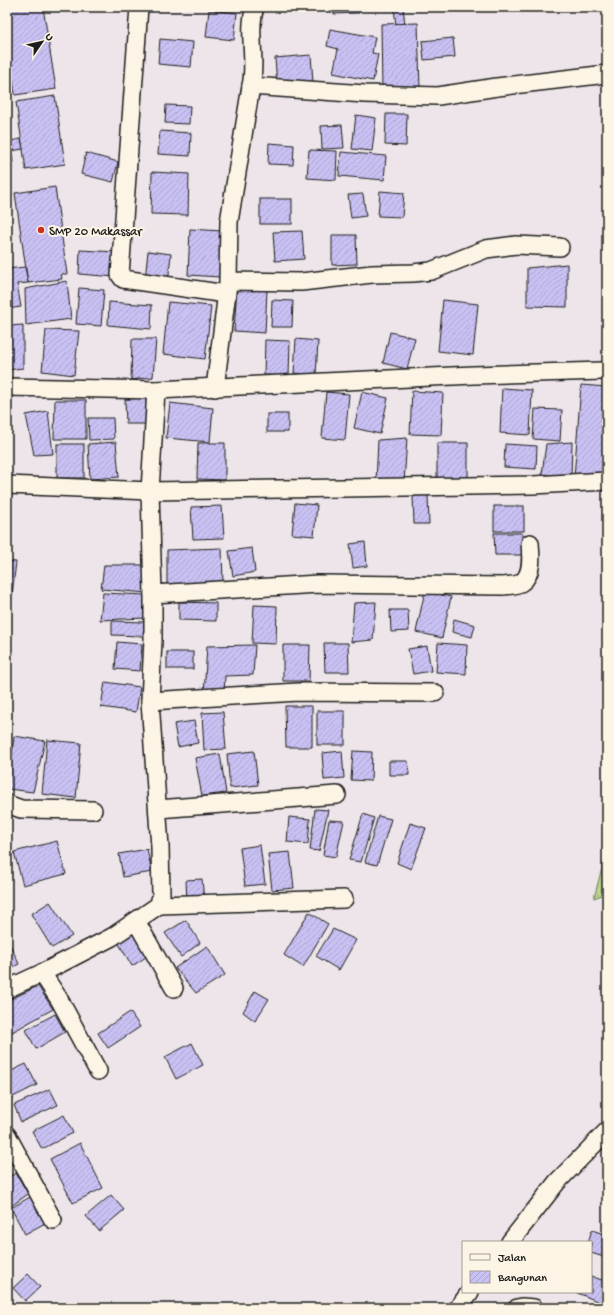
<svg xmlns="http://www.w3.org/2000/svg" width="614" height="1315" font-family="'Gochi Hand',sans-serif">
<defs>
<pattern id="grass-dots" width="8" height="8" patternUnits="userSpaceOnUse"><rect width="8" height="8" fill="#bcd78e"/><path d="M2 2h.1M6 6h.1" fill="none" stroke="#a1b87a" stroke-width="1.8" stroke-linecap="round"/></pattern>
<pattern id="building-hatch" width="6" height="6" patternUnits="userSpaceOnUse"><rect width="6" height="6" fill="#c9c1f3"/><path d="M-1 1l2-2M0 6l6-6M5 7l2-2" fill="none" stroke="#aca5d0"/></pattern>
</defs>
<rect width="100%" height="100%" fill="#ede5e9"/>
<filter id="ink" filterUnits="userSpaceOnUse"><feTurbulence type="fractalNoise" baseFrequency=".025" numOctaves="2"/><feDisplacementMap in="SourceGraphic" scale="8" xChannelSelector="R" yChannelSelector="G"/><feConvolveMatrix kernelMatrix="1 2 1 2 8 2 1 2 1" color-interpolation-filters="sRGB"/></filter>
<g filter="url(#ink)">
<polygon fill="url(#grass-dots)" stroke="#6c7a55" points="607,849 607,893 594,898"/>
<g fill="url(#building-hatch)" stroke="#1c1c1c">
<polygon points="7,7 43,7 56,89 15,95 7,38"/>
<polygon points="334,7 358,7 359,13 334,14"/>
<polygon points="394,7 403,7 405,25 396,26"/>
<polygon points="209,10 237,13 234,40 206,37"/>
<polygon points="418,23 420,89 382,89 381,24"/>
<polygon points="330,29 375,37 372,53 378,54 373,81 333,73 338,49 327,46"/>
<polygon points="453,38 455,57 424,60 422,41"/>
<polygon points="160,39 193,42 191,67 158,64"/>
<polygon points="311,55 313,82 277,85 275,58"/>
<polygon points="55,96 65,164 26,170 16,102"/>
<polygon points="166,105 190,106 189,124 165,123"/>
<polygon points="386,114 407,114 406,146 385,145"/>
<polygon points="356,115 376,118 372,151 352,149"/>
<polygon points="342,125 344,148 322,149 321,126"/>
<polygon points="7,128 10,141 21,139 23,149 11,151 13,162 7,163"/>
<polygon points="160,131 191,133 190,156 158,154"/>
<polygon points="269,143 294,145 293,165 268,164"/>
<polygon points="309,150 337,151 336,180 307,178"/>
<polygon points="341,152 386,156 384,180 339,176"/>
<polygon points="86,153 118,162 113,182 81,174"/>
<polygon points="152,172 189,174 188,215 151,214"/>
<polygon points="55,187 67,274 61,274 62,279 28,283 15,193"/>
<polygon points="380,191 404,193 402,217 378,216"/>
<polygon points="363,194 366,216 351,218 348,195"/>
<rect x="260" y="199" width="32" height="25"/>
<polygon points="190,229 222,231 220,277 188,275"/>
<polygon points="302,231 304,259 275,261 273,232"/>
<polygon points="332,235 356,235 357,264 332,265"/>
<polygon points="80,250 117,252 115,277 79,274"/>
<polygon points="148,251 171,254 168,283 145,280"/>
<polygon points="567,264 567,307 527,306 527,268"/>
<polygon points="25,267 28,283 17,284 21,307 7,309 7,269"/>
<polygon points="67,281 71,319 26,325 25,289"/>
<polygon points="237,287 267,290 265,333 234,331"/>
<polygon points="79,288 104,290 101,326 76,324"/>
<polygon points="272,300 293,301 292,327 271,327"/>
<polygon points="443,300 478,304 473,355 438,351"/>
<polygon points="109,302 152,305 151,329 108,325"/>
<polygon points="168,302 211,306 205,359 163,354"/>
<polygon points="23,325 23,368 7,370 7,326"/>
<polygon points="46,330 79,331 74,375 42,371"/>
<polygon points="390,332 415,338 407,369 383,363"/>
<polygon points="132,339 156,339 153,377 131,380"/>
<polygon points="296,339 318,341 316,375 294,373"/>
<polygon points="265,340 290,341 289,376 264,375"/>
<polygon points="581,385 607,387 607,477 574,478"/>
<polygon points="502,388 532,390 530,435 500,433"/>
<polygon points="412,391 443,393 441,435 410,434"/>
<polygon points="326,392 349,394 345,440 322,438"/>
<polygon points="362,392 388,398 380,434 354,428"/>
<polygon points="147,398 148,424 126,424 125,399"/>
<polygon points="55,400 86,400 86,439 54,439"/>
<polygon points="170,403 213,408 210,442 166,438"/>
<polygon points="535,409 562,410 560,441 533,439"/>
<polygon points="48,411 53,454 34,455 26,415"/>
<rect x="267" y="414" width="21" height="18"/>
<polygon points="88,418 113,418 114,439 89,440"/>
<polygon points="407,438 404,483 376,483 378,440"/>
<polygon points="116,442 119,477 90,479 88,444"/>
<polygon points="572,442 571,477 542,474 546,444"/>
<polygon points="198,443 225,443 225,480 197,479"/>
<rect x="437" y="443" width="31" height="35"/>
<rect x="57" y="444" width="27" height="34"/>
<polygon points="505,444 537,446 536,469 504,467"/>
<polygon points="428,495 429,524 414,524 413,496"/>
<polygon points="295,503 317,505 314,536 292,534"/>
<polygon points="222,506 224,538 193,539 191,507"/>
<rect x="494" y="506" width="30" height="25"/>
<polygon points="7,510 10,510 9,541 7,541"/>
<polygon points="494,533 522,533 522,555 495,555"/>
<polygon points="365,542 367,566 353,568 350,544"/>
<polygon points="222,548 223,584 167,585 167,550"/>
<polygon points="252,548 255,572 233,576 229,551"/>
<polygon points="7,561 16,562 12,595 7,595"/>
<polygon points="104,565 145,565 147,593 101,589"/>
<polygon points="425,591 451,597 442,638 416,632"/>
<polygon points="103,593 146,595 145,618 100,620"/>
<polygon points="179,602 216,603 216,621 179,620"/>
<polygon points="376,602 373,640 351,642 354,603"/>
<polygon points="254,605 277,606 276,644 252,643"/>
<polygon points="390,610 408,610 409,631 391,632"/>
<polygon points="454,619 475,625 472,637 452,632"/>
<polygon points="112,621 144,622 143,636 112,635"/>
<polygon points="117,642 142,644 140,671 115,669"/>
<polygon points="324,643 348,643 349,672 325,672"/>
<polygon points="438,643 467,645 466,674 436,672"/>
<polygon points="255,645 253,675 225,676 224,693 204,695 207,646"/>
<polygon points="283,645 310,645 309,681 283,681"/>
<polygon points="427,646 431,671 413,674 408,649"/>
<rect x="167" y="652" width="26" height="17"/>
<polygon points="105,682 140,687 136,712 101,707"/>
<polygon points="285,706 312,706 312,747 286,747"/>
<rect x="317" y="711" width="28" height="34"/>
<polygon points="223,712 226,749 204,750 202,713"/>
<polygon points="194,721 198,743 178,747 174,724"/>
<polygon points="14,736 45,741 33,792 8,789"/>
<polygon points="47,740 81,743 76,798 42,794"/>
<polygon points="254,751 258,785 230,788 227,754"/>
<polygon points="342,751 344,778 324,780 322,753"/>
<polygon points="353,751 372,752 371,781 351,780"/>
<polygon points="220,754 226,793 202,796 195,758"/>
<polygon points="389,761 408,761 409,775 389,775"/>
<polygon points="315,809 328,810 319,851 310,850"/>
<polygon points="363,814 374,818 361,862 349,860"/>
<polygon points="378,816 391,819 377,865 365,862"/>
<polygon points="289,817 310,819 308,844 287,842"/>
<polygon points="329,820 344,821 336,857 323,855"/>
<polygon points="410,823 426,828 411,869 397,863"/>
<polygon points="57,841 66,874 23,885 14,852"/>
<polygon points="260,845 265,884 245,886 240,848"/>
<polygon points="147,849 152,872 123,877 119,854"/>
<polygon points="290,852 294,888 272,890 268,854"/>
<polygon points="202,879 204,901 187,902 186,880"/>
<polygon points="50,902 72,936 52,948 31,914"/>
<polygon points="309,912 328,924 303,967 284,955"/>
<polygon points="186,920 200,943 181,957 165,933"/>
<polygon points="333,929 356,940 339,970 316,956"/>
<polygon points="131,930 146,957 132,966 116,939"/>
<polygon points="7,938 19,964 7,970"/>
<polygon points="207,946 225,975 196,993 175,968"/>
<polygon points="38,986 53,1009 7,1035 7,1001"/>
<polygon points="255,991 269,999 255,1021 243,1012"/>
<polygon points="130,1012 140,1027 108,1048 98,1033"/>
<polygon points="55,1014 65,1032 36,1049 26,1030"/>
<polygon points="192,1043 203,1065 176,1079 165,1057"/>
<polygon points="26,1064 37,1085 7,1100 7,1073"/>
<polygon points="50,1089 58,1105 21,1122 14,1105"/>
<polygon points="64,1115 73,1133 42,1149 32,1131"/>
<polygon points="80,1143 103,1188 73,1203 50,1159"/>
<polygon points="16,1173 28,1194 7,1209 7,1178"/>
<polygon points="111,1195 124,1210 99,1231 86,1216"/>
<polygon points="32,1196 47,1222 25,1234 11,1208"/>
<polygon points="592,1230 607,1235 607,1258 591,1253 591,1242 588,1242"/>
<polygon points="28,1274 40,1287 25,1301 13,1288"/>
<polygon points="591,1276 607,1282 607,1305 575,1292 591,1292"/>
</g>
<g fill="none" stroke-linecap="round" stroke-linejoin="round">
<g stroke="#1c1c1c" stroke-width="20">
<g id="street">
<polyline points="139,7 120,275 123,279 226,294"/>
<path d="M251 86C257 60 247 32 255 7"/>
<polyline points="560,247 516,245 486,249 431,271 413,273 372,274 301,282 228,281 229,222 251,86 365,94 438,96 497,87 607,74"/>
<polyline points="7,387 156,390 474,375 603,371"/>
<polyline points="215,388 228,284"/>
<path d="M156 390 150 491 153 594 318 584 503 586C509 585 517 586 522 582 533 574 531 555 530 543"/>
<polyline points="7,485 150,491 533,485 607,481"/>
<polyline points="150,701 298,692 435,693"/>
<polyline points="7,804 21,809 93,810"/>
<polyline points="158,809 337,795"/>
<polyline points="159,905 344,899"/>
<polyline points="136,921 174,988"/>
<polyline points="42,973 112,937 159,905 161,895 160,847 150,701 153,640 153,594"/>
<polyline points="7,989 42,973 59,999 98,1071"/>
<polyline points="7,1135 53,1220"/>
<polyline points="510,1242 557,1182 607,1131"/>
<polyline points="458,1308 470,1292"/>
<polyline points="517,1308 522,1307 534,1308"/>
</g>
</g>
<use href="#street" stroke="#fcf5e5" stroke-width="17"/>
</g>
</g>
<circle fill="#c8321e" stroke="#fcf5e5" stroke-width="1.5" cx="41" cy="230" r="4"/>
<g text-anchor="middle" stroke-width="4" stroke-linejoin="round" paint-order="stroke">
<g font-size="13" fill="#1c1c1c" stroke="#fcf5e5" text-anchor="start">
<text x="49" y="235">SMP 20 Makassar</text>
</g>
</g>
<rect width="614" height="1315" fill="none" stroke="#fcf5e5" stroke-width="24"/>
<rect x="12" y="12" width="590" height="1291" fill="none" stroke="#1c1c1c" stroke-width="1.5" filter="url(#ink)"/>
<rect x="462" y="1241" width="130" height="52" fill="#fcf5e5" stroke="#a29e95"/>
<rect x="470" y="1254" width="20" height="6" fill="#fcf5e5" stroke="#a29e95"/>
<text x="498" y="1261" font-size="12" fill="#1c1c1c">Jalan</text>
<rect x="470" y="1271" width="20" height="12" fill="url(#building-hatch)" stroke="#a29e95"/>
<text x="498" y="1281" font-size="12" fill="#1c1c1c">Bangunan</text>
<g transform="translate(42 42) rotate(56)" stroke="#fcf5e5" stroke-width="3" paint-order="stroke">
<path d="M0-3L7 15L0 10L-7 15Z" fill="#1c1c1c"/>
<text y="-6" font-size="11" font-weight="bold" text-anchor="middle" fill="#1c1c1c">U</text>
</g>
</svg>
